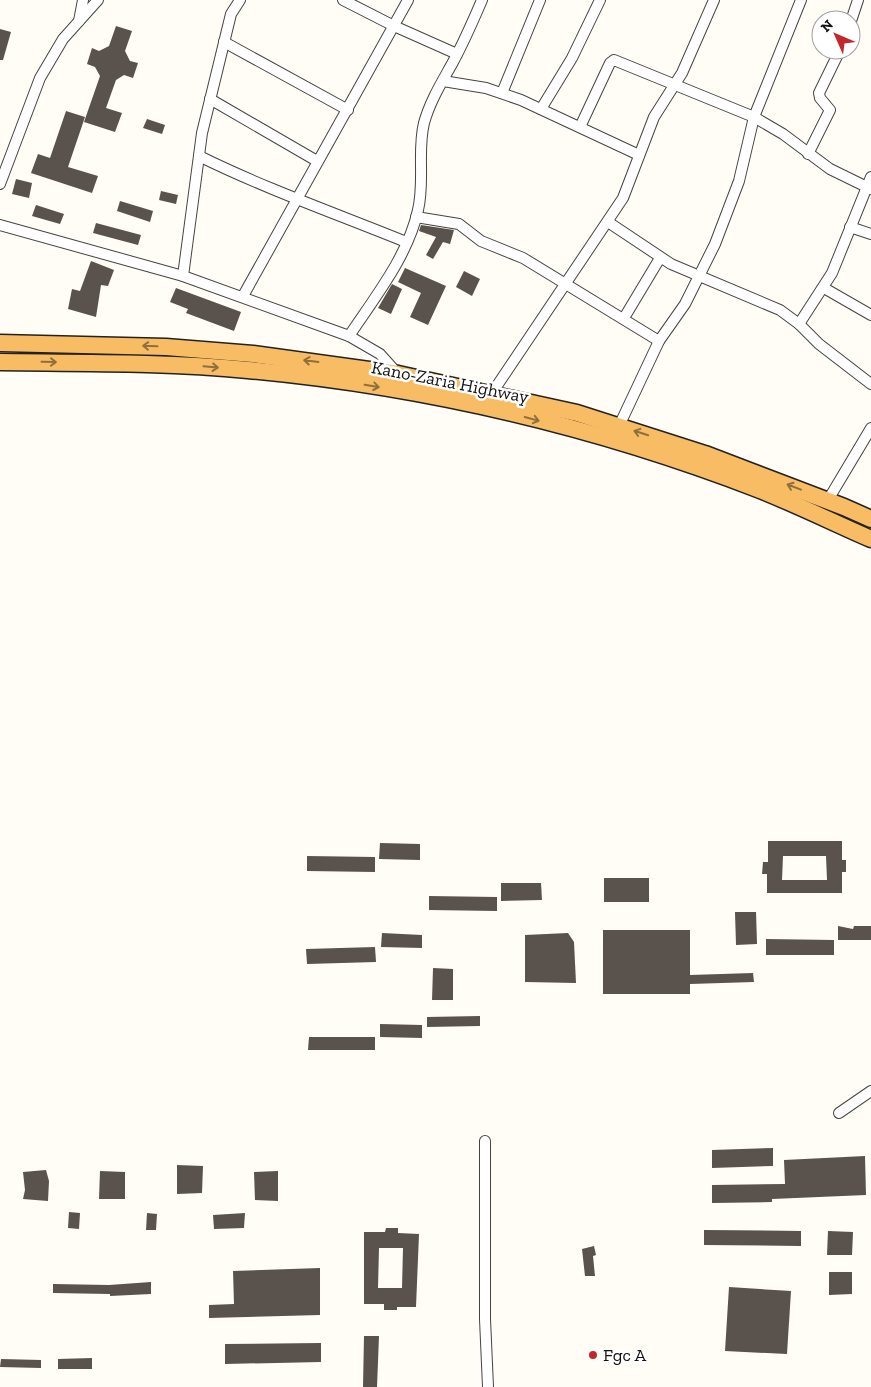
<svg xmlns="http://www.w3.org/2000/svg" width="871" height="1387" font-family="'Zilla Slab',serif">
<rect width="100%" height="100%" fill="#fffdf5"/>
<g fill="#5a524d" fill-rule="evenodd">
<polygon points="116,26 132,31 125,51 130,61 138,63 133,78 124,75 116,80 106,108 122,113 115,132 84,122 100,76 95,67 87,64 92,48 99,51 109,46"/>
<polygon points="0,29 11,32 3,60 0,60"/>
<polygon points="66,111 85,117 68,167 98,176 92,193 31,173 38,154 50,158"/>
<polygon points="147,119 165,125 162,134 143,128"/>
<polygon points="16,179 32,183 29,198 12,194"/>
<polygon points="161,191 178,195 176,204 159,200"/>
<polygon points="120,201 153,211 150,222 117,211"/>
<polygon points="36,205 64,214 60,224 32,216"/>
<polygon points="96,223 141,235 138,245 93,233"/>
<polygon points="421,225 454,230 450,244 443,242 433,259 426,255 436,237 419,231"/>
<polygon points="91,261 114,270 108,286 101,285 96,317 68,309 72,289 80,291"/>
<polygon points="405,268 446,286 428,325 410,317 421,293 398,282"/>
<polygon points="464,271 480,279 472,296 456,287"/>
<polygon points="392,284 402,289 391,314 378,308"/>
<polygon points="176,288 241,312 234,331 186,313 188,309 170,302"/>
<path d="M768 841H842V860H846V872H842V893H767V874H762L763 862H768ZM783 856H826L827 880H782Z"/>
<polygon points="380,843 420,844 420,860 379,859"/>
<polygon points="307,856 375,857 375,872 307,871"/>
<rect x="604" y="878" width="45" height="24"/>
<polygon points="501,883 541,883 542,900 501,901"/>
<polygon points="429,896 497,897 497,911 429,910"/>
<polygon points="735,912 756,912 757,944 736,945"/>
<polygon points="838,926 853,929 854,926 871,926 871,940 838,940"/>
<polygon points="603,930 690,930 690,975 753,973 754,982 690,984 690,994 603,994"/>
<polygon points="382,933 422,935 422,948 381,947"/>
<polygon points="568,933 574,942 576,983 525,982 525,935"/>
<polygon points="766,939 834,940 834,955 766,955"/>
<polygon points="375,947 376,962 307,964 306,949"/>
<polygon points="433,968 453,969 453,1000 432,1000"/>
<polygon points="480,1016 480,1026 427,1027 427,1017"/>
<polygon points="380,1024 422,1025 422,1038 380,1037"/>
<polygon points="309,1037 375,1037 375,1050 308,1050"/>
<polygon points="773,1148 773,1166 712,1168 712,1150"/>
<polygon points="865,1156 866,1195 772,1199 772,1202 712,1203 712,1185 785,1184 784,1160"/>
<polygon points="177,1165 203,1166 202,1193 177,1194"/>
<polygon points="46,1170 49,1181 48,1201 23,1199 25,1190 23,1172"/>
<polygon points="100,1171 125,1172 125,1199 99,1199"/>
<polygon points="278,1171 278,1201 255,1200 254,1172"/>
<polygon points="69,1212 80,1213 79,1229 68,1228"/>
<polygon points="147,1213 157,1214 156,1230 146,1230"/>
<polygon points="245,1213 244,1228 214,1229 213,1215"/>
<path d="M386 1228H398V1233L419 1234 416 1307H397V1310H384V1304H364V1232H385ZM379 1248H403L402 1288H378Z"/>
<polygon points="704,1230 801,1231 801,1246 704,1245"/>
<polygon points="828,1231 853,1232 852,1255 827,1255"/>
<polygon points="594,1246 596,1255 593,1256 595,1276 585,1276 582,1249"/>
<polygon points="320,1268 320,1315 209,1318 209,1305 234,1304 233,1271"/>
<polygon points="829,1272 852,1272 852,1294 829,1295"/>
<polygon points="151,1282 151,1294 110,1296 110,1294 53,1293 53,1284 109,1285"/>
<polygon points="729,1287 791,1291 787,1354 725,1351"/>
<polygon points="364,1336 379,1336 377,1387 363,1387"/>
<polygon points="321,1343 321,1362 225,1364 225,1344"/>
<polygon points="92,1358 92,1369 58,1369 58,1359"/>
<polygon points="1,1359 41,1360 41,1368 0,1367"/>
</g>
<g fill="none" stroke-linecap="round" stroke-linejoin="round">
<g stroke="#444" stroke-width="12">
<g id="minor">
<polyline points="343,0 394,26 457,54"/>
<polyline points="79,21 83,0"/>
<polyline points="851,21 858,0"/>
<polyline points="224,42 348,110"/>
<polyline points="443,81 486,88 521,100 639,155"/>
<polyline points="502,93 540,0"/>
<polyline points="210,99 317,161"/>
<polyline points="541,109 572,58 600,0"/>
<polyline points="580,127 610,63 614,60 754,117 783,134 830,169 871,189"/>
<polyline points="808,154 830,110 820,98 819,93 840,50"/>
<path d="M199 156C266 189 337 214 406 242"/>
<polyline points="0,184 40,78 63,39 98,0"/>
<polyline points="416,217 459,224 481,241 523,258 659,341"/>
<polyline points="608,222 671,264 780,310 799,324 819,344 871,384"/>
<polyline points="0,225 183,276 349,336 380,354 398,374"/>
<polyline points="850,227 871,234"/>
<polyline points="183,276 202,133 231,14 240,0"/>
<polyline points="824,288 871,315"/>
<polyline points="243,296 408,0"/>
<polyline points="624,318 660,258"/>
<polyline points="799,324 832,273 871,177"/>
<path d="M349 336C375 297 408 256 418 210 425 181 417 151 424 123 430 101 442 82 453 62 464 42 473 21 482 0"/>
<polyline points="492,393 623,198 654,117 682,73 714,0"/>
<polyline points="619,426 659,341 685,304 715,244 739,181 754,117 801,0"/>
<polyline points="828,500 871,428"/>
<polyline points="839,1113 871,1091"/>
<polyline points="485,1141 485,1319 488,1387"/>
</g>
</g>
<g stroke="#222" stroke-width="19">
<g id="trunk">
<polyline points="0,343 166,347 253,354 398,374 577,413 705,454 844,507 871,519"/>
<path d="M0 362C82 363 166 362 248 370 422 386 597 427 760 490 798 505 834 523 871 539"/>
</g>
</g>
<use href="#minor" stroke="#fff" stroke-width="10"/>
<use href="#trunk" stroke="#f7bc64" stroke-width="16"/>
</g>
<defs><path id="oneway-shaft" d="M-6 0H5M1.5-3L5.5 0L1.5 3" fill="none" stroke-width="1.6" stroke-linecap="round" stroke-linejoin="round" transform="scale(1.25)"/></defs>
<g stroke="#906f3f">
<use href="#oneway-shaft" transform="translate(150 346) rotate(-178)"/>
<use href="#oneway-shaft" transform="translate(311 361) rotate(-173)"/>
<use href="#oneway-shaft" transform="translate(49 362) rotate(1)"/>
<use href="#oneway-shaft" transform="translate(211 367) rotate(5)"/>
<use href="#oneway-shaft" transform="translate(372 386) rotate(9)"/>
<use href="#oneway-shaft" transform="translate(532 419) rotate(15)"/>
<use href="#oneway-shaft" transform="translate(641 433) rotate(-162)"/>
<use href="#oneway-shaft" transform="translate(794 487) rotate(-159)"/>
</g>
<circle fill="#c4262e" stroke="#fff" stroke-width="2" cx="593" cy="1355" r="5"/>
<g text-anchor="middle" stroke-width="5" stroke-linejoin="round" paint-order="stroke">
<g font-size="18" fill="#111" stroke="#fff">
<text transform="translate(450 382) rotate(11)" y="6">Kano-Zaria Highway</text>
</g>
<g font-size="18" fill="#111" stroke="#fff" text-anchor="start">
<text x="603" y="1361">Fgc A</text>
</g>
</g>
<g transform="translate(836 35) rotate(315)"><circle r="24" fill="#ffffff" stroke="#a0a0a0"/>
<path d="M0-4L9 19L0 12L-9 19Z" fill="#c4262e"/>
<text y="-8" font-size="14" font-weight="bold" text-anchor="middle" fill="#111111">N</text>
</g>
</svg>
